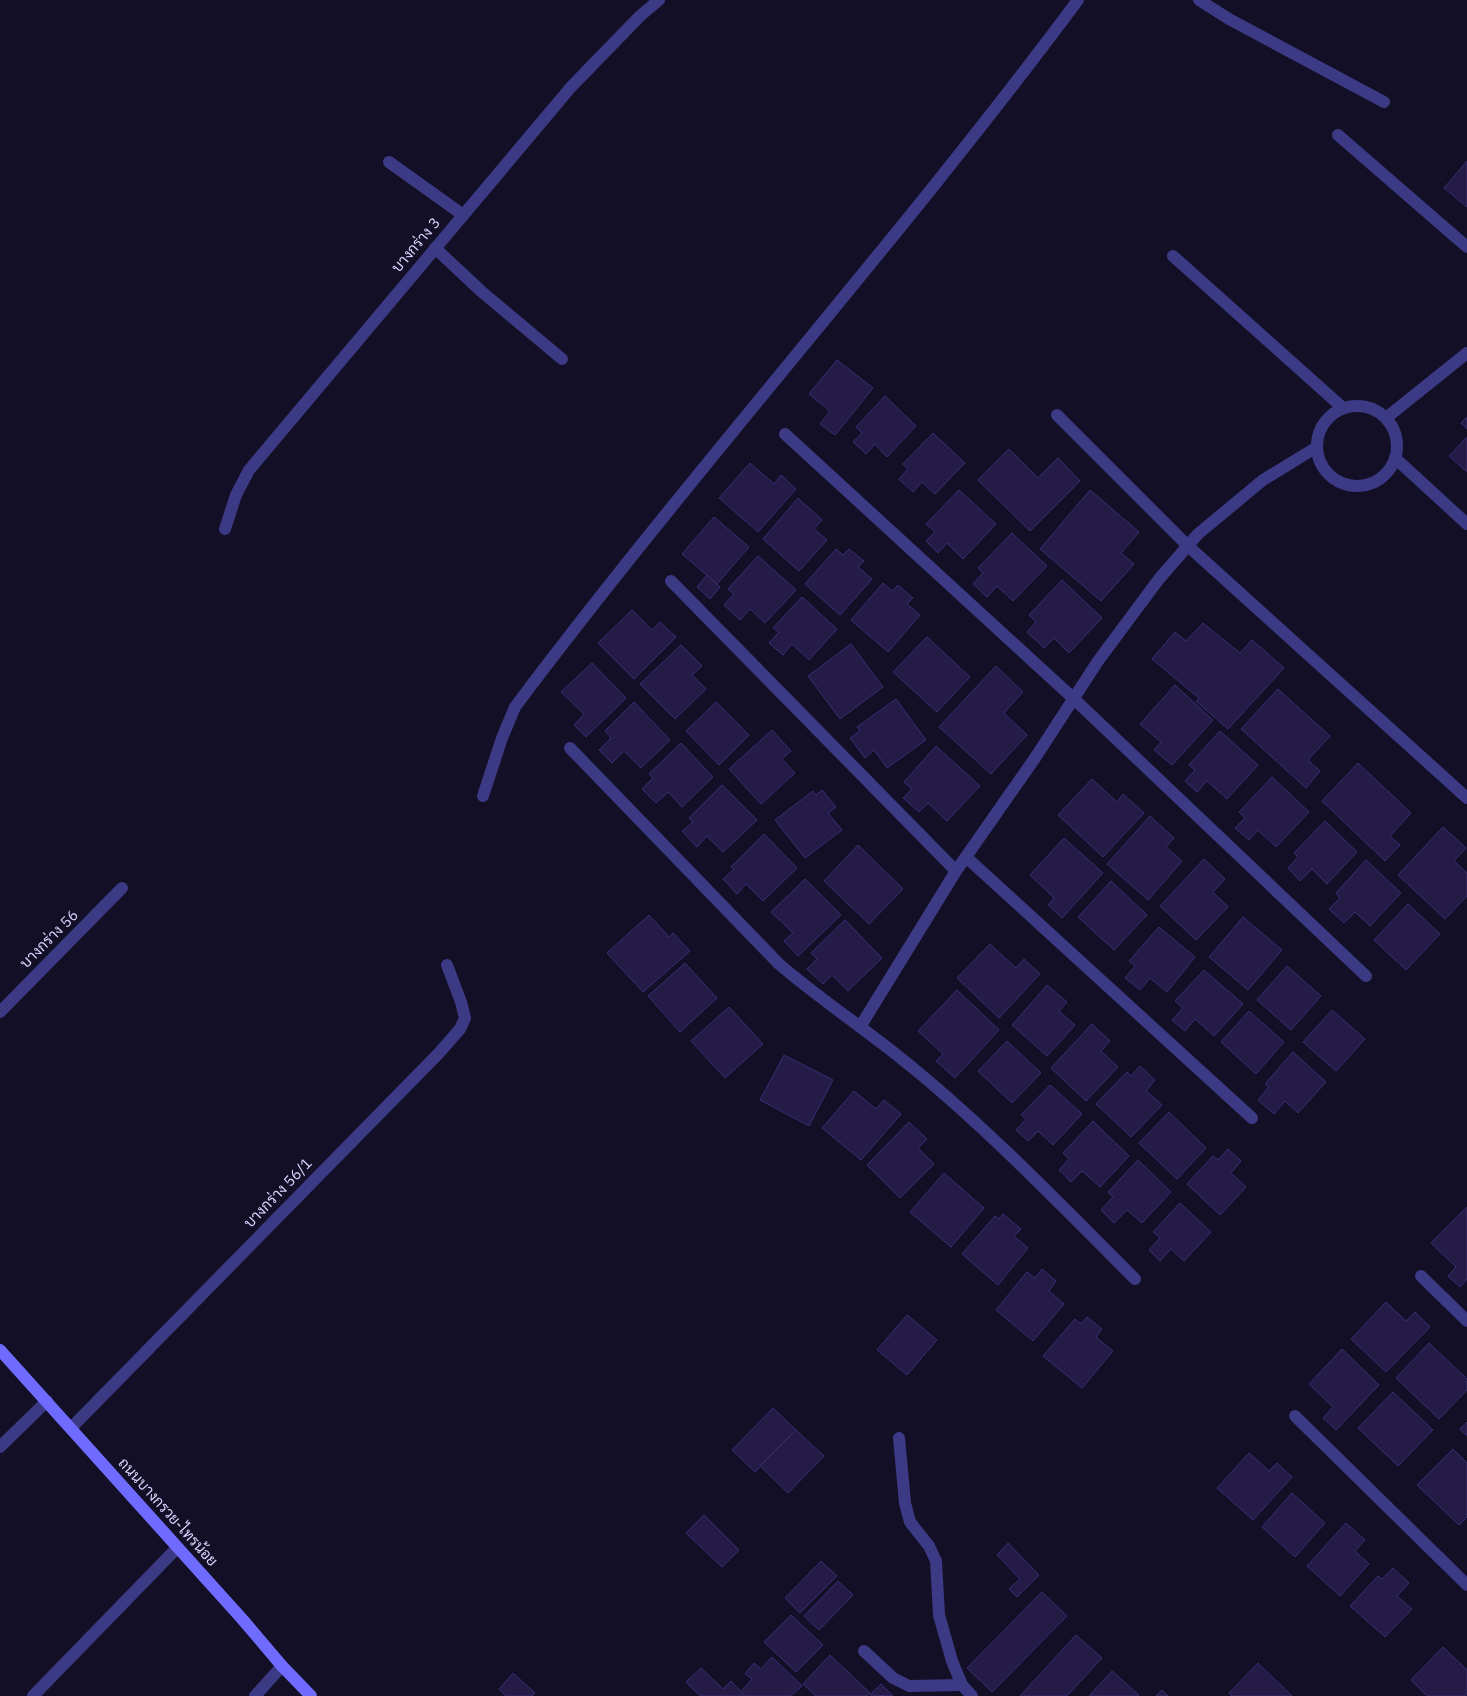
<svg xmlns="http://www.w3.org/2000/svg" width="1467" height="1696" font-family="'IBM Plex Sans',Sarabun,sans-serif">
<rect width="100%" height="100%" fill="#130f26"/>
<g fill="#241b47" stroke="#3b2d73">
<polygon points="1467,161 1467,207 1444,188"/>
<polygon points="837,360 873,388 835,435 820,424 830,411 809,394"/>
<polygon points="885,396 916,426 887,457 875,444 866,454 853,442 862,433 856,427"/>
<polygon points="1467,417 1467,429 1461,423"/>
<polygon points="933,433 965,463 935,494 922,482 913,492 899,479 908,469 903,464"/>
<polygon points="1467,437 1467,472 1449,456"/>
<polygon points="1009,449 1038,478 1058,458 1080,481 1030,531 978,480"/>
<polygon points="750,463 774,484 781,475 796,489 758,532 719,498"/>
<polygon points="959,490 996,524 963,559 947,543 938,553 926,541 935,532 926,524"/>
<polygon points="1090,490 1139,532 1121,553 1134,564 1101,601 1040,549"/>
<polygon points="798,498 822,520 814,529 827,540 799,571 763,539"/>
<polygon points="714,517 749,547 717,584 682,554"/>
<polygon points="1012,533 1047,566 1013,601 997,586 987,597 973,584 983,573 978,568"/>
<polygon points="836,549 843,555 849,549 864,561 858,567 872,579 840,615 805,584"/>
<polygon points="758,556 796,590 765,623 750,609 740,620 724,605 734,594 728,589"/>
<polygon points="707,575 720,587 710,599 697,587"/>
<polygon points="1062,580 1102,618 1069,653 1054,638 1044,648 1027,632 1036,622 1029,615"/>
<polygon points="883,583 892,591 898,585 913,598 907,604 920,615 888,652 851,620"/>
<polygon points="802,597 837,629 809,660 792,644 783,655 769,643 779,632 773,628"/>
<polygon points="632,610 652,630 660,622 676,637 634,679 598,643"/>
<polygon points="1203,623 1240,653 1252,640 1284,668 1228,729 1196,701 1199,698 1152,659 1175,632 1186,641"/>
<polygon points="927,637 970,677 937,712 893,672"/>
<polygon points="851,644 883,687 840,719 808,676"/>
<polygon points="681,645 702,666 692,675 706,689 675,719 640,684"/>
<polygon points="592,663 626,698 586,737 574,725 584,714 561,692"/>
<polygon points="996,666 1023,692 1004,713 1027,735 991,774 939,727"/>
<polygon points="1175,685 1213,720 1172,765 1154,750 1161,742 1140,724"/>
<polygon points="1278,689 1330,736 1308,760 1320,771 1306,788 1241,729"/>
<polygon points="896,699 926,740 887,768 874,750 865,758 850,738 860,731 857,727"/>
<polygon points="634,702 670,740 641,768 624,751 612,763 599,750 611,738 605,731"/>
<polygon points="716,702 749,735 719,765 686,731"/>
<polygon points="772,730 791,751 782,759 795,773 761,804 729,769"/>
<polygon points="1220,731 1258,765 1227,799 1207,781 1197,792 1185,781 1195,770 1189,765"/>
<polygon points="681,743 713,777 682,807 668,792 656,803 642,789 653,778 649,774"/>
<polygon points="936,746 980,786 947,821 928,803 919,812 903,798 912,789 904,782"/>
<polygon points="1358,763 1411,813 1390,836 1400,845 1385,861 1322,801"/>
<polygon points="1272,777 1309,812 1276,847 1258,830 1249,840 1235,828 1245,818 1239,812"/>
<polygon points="1092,779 1117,802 1123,794 1144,813 1103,857 1058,815"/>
<polygon points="722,785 757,820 723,852 707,836 697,847 682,831 693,822 689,818"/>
<polygon points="822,790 836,807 828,813 842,830 805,858 775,820 813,791 816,795"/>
<polygon points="1150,816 1174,838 1166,847 1182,861 1148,900 1107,864"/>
<polygon points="1325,821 1357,852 1327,884 1312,869 1300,881 1288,868 1298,857 1294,853"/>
<polygon points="1443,827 1466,848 1454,861 1467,873 1467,896 1445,919 1398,875"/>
<polygon points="764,834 797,868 763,901 746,884 737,894 723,879 734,869 731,867"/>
<polygon points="1064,838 1103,873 1062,918 1048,905 1054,898 1030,875"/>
<polygon points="858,845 903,889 869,924 824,881"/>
<polygon points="1204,859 1225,879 1213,892 1228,907 1196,940 1160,906"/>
<polygon points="1366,860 1401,893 1370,926 1355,912 1344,923 1329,909 1340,898 1336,893"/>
<polygon points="805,879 841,915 798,956 784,941 793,933 771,912"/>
<polygon points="1111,881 1147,915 1114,950 1078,917"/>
<polygon points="1408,904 1440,934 1406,970 1374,940"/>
<polygon points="649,915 669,937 673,933 690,951 643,992 607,953"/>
<polygon points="1243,917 1282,950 1248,990 1209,957"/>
<polygon points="845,920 882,958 848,991 832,975 823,984 807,969 817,959 811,953"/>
<polygon points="1159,927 1195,957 1167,992 1150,978 1140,990 1125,978 1135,966 1129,961"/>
<polygon points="990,944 1016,968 1024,959 1040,974 999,1018 957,978"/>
<polygon points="685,963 717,998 680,1032 648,996"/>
<polygon points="1287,966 1321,996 1291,1030 1257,1000"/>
<polygon points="1204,970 1243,1004 1214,1036 1195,1019 1185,1031 1172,1020 1183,1008 1175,1001"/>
<polygon points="1047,985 1067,1002 1059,1011 1075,1025 1047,1056 1012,1025"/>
<polygon points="957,990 999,1030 955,1078 936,1061 943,1054 918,1031"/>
<polygon points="729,1007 763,1044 725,1078 691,1041"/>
<polygon points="1332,1010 1365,1039 1336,1071 1303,1042"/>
<polygon points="1249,1011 1284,1042 1256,1074 1221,1042"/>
<polygon points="1092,1024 1110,1041 1101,1051 1118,1067 1086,1101 1051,1068"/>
<polygon points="1007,1041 1041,1073 1012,1103 978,1071"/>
<polygon points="1293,1052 1326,1082 1298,1113 1285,1101 1274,1114 1258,1100 1269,1087 1265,1084"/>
<polygon points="784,1055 833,1080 809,1126 760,1100"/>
<polygon points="1140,1066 1155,1080 1146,1091 1162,1105 1131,1137 1096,1104 1127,1072 1131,1076"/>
<polygon points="1050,1085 1082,1114 1053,1145 1038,1131 1028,1141 1016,1130 1026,1119 1021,1115"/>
<polygon points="854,1091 876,1109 884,1100 901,1114 861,1160 822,1128"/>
<polygon points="1169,1112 1206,1148 1177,1179 1139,1143"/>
<polygon points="1093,1121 1129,1156 1100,1187 1082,1171 1071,1182 1059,1170 1069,1159 1063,1153"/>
<polygon points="909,1122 927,1139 918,1148 934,1164 900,1198 867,1165"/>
<polygon points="1228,1149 1241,1161 1231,1173 1246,1187 1220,1215 1187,1184 1213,1156 1218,1160"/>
<polygon points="1138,1160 1171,1192 1142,1223 1127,1210 1114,1223 1101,1210 1113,1197 1108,1192"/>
<polygon points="944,1173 984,1208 951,1247 910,1212"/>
<polygon points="1180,1203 1211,1232 1184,1261 1171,1249 1160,1261 1149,1250 1160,1238 1153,1232"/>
<polygon points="1467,1207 1467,1279 1460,1287 1448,1276 1456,1267 1431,1243"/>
<polygon points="1003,1214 1021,1229 1014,1236 1028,1248 998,1285 962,1254 995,1216 999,1219"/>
<polygon points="1042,1269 1056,1281 1049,1291 1064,1304 1033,1341 996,1310 1027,1272 1035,1278"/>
<polygon points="1386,1302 1406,1321 1415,1312 1430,1327 1386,1372 1351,1339"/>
<polygon points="907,1315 937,1340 907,1375 877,1350"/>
<polygon points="1087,1317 1102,1329 1096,1337 1113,1351 1082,1388 1043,1356 1075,1319 1081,1324"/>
<polygon points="1429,1343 1467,1379 1467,1390 1439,1419 1396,1378"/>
<polygon points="1342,1349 1379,1385 1336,1430 1323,1418 1333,1407 1309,1384"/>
<polygon points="1393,1392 1433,1430 1398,1466 1358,1428"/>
<polygon points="773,1408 796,1430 755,1472 732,1450"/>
<polygon points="1467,1422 1467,1436 1460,1429"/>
<polygon points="796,1430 824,1456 788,1493 760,1466"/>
<polygon points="1453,1449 1467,1463 1467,1517 1459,1525 1417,1485"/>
<polygon points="1249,1453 1269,1471 1277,1463 1292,1477 1253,1520 1217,1488"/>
<polygon points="1292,1493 1325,1523 1295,1557 1262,1527"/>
<polygon points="704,1515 739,1550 722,1567 686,1533"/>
<polygon points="1346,1523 1365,1540 1355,1551 1369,1564 1340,1596 1307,1566"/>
<polygon points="1008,1543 1039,1575 1017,1597 1009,1589 1020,1579 997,1555"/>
<polygon points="821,1561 837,1576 800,1613 785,1598"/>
<polygon points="1393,1568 1409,1583 1397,1596 1412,1609 1385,1637 1350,1606 1378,1576 1382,1579"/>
<polygon points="838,1581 853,1595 819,1630 804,1616"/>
<polygon points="1042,1592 1067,1616 992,1692 967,1668"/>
<polygon points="791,1615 823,1645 796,1672 764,1642"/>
<polygon points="1076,1635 1102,1658 1067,1696 1020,1696"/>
<polygon points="1443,1647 1467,1670 1467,1694 1465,1696 1427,1696 1411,1680"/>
<polygon points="830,1655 870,1693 867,1696 816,1696 803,1684"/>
<polygon points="772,1657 802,1686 791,1696 745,1696 741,1692 752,1679 745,1674 754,1663 761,1669"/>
<polygon points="1258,1663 1292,1696 1232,1696 1229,1693"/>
<polygon points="701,1668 723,1689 731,1681 745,1696 700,1696 686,1682"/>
<polygon points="1112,1671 1139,1695 1138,1696 1089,1696"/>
<polygon points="513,1673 535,1693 532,1696 506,1696 499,1689"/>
<polygon points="881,1684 893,1696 870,1695"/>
<polygon points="1162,1690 1168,1696 1156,1696"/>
</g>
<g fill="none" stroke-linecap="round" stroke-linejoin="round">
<g stroke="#3d3a85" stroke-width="12">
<polyline points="435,248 482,292 562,359"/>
<polyline points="255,1696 282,1666"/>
</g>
<g stroke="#3d3a85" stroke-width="12">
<polyline points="1199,0 1229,19 1384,102"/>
<polyline points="1338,135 1467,247"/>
<polyline points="389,162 463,215"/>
<polyline points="1173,256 1343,408"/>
<circle cx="1357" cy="446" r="40"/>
<polyline points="1057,415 1188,546 1467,798"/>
<polyline points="1386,418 1467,353"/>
<polyline points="785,434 1073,698 1366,976"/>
<polyline points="1395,458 1467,524"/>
<polyline points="225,529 236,495 249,470 571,87 640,16 659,0"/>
<polyline points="671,581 956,871"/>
<path d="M570 748 779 964C822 1001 870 1032 913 1068 992 1133 1063 1207 1135 1279"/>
<path d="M483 796 502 738 515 707C696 466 898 242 1078 0"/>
<polyline points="966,857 1252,1118"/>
<polyline points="0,1012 122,888"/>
<polyline points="860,1027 956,871 1035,758 1098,661 1159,579 1198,534 1263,480 1317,447"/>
<polyline points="1421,1276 1467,1321"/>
<polyline points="1295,1416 1467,1585"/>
<polyline points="71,1428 439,1053 460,1029 465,1018 461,1002 447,965"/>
<polyline points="899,1438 905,1503 910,1522 929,1546 936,1561 939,1615 952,1661 962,1685 972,1696"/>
<polyline points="0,1447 47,1401"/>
<polyline points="864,1651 893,1678 909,1686 962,1685"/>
<polyline points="33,1696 177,1548"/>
</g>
<polyline stroke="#6f6bff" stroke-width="12" points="0,1350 243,1620 282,1666 311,1696"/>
</g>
<g text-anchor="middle" stroke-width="5" stroke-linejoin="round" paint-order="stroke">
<g font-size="15" fill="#d9d4ff" stroke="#130f26">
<text transform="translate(416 245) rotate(-50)" y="5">บางกร่าง 3</text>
<text transform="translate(49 939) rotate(-45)" y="5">บางกร่าง 56</text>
<text transform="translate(278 1193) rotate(-46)" y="5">บางกร่าง 56/1</text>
<text transform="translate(168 1512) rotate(48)" y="5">ถนนบางกรวย-ไทรน้อย</text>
</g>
</g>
</svg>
